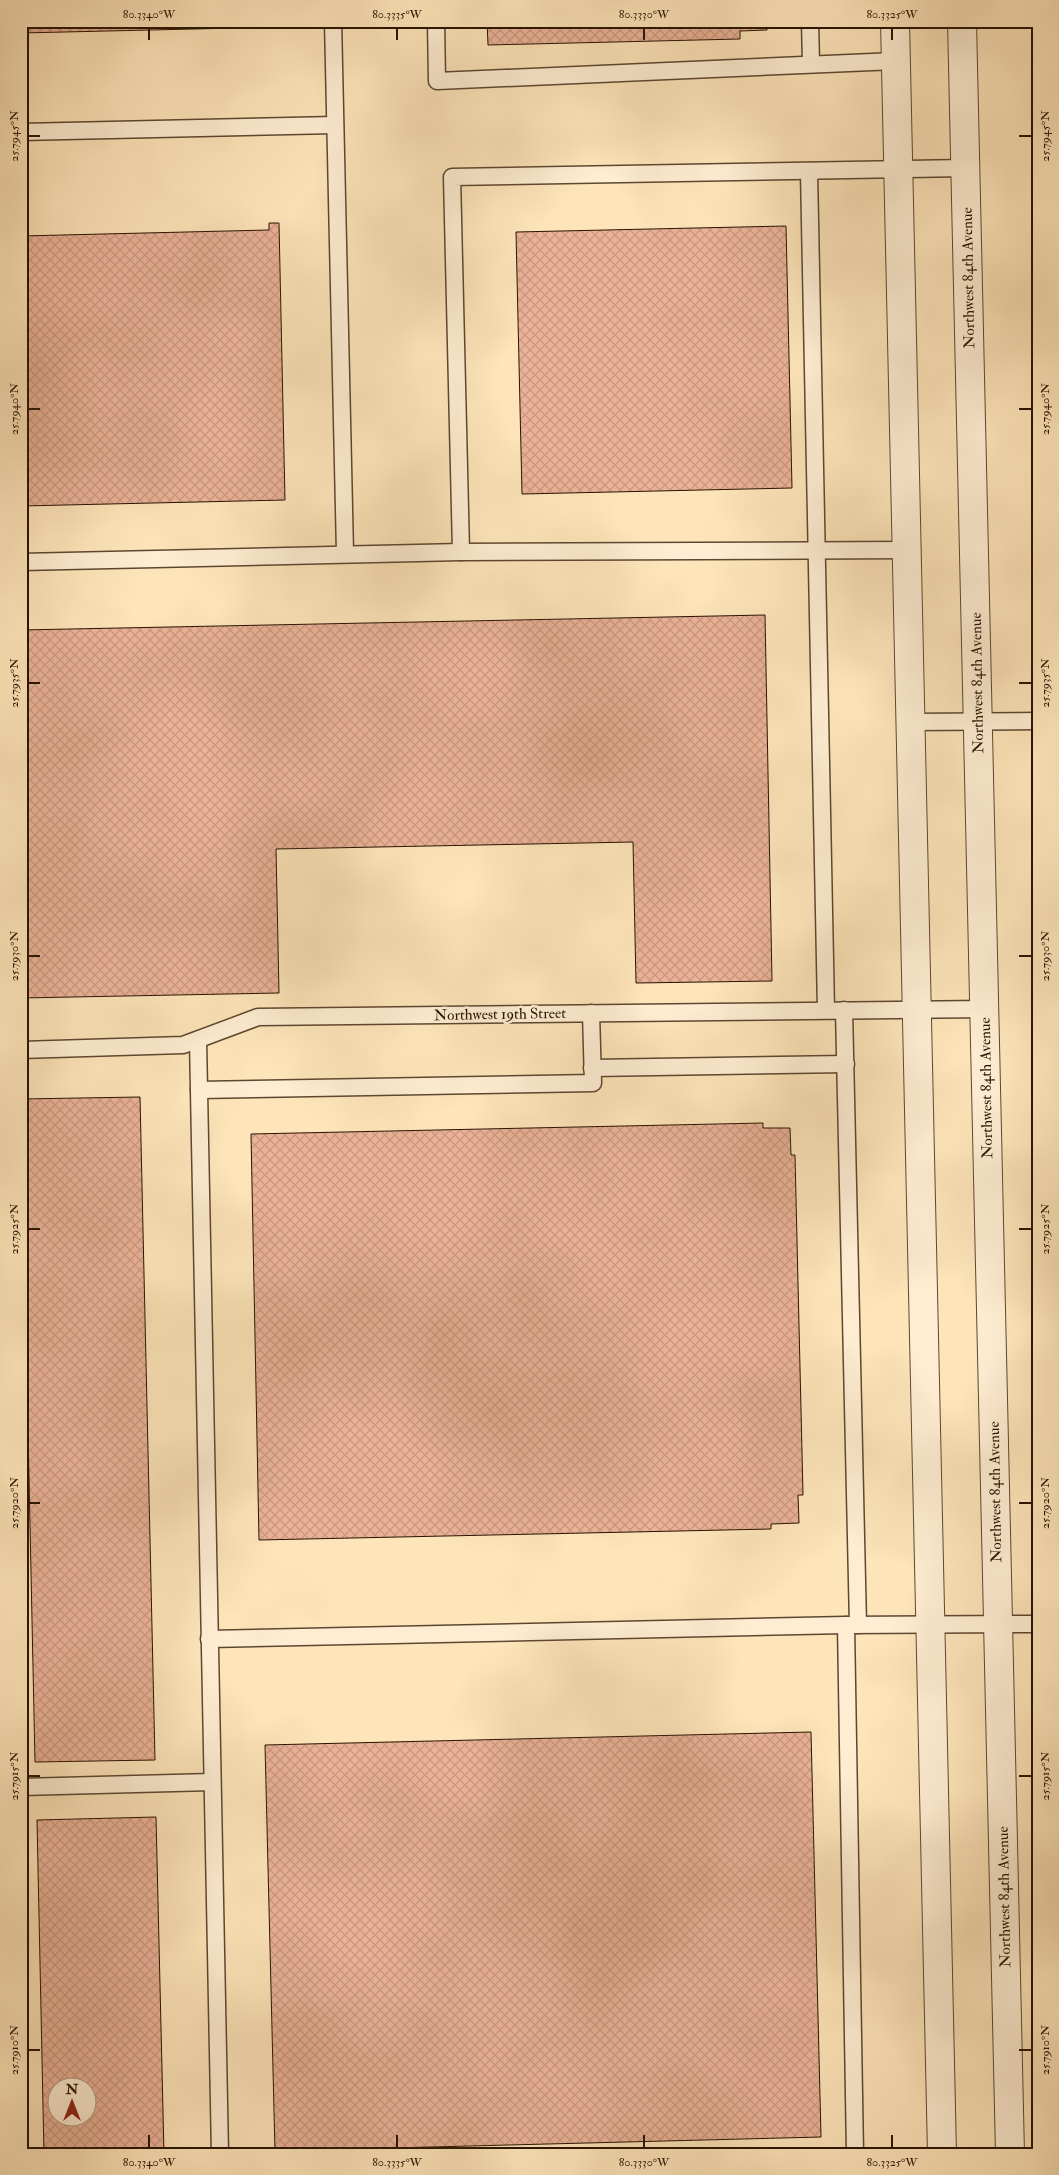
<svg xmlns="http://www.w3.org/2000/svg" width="1059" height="2175" font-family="'IM FELL Double Pica',serif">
<defs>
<pattern id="building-cross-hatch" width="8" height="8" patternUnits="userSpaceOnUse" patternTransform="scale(1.25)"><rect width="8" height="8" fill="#ebb297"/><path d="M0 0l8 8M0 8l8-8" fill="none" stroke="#ca9880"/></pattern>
</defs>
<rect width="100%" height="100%" fill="#fde4b9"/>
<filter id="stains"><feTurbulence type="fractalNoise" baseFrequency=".004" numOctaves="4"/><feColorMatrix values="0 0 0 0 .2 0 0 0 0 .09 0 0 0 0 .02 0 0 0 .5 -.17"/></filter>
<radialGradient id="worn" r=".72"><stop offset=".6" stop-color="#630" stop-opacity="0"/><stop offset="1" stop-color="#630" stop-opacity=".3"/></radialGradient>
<g fill="url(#building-cross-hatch)" stroke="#281302" fill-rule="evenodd">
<polygon points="21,21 280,21 280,27 21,33"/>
<polygon points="487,21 767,21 767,30 740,31 740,39 488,45"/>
<polygon points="269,223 279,223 285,500 21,506 21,236 269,230"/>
<polygon points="786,226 792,488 522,494 516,232"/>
<polygon points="765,615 772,981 636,983 633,842 276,849 279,993 21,998 21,630"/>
<polygon points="140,1097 155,1760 35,1762 21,1099"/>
<polygon points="763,1123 763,1128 790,1128 791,1155 795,1155 803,1495 798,1495 799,1523 771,1524 771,1529 259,1540 251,1134"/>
<polygon points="811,1732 821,2137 275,2151 265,1745"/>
<path d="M156 1817 164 2154H44L37 1820ZM58 2088H88V2118H58Z"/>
</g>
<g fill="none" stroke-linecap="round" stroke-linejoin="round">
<g stroke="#5d4730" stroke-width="19">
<g id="service">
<polyline points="333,21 345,553"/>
<polyline points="436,21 437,81 896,61"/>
<polyline points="810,21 811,63"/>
<polyline points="21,132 335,125"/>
<polyline points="809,172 826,1010"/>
<polyline points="461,552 452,177 965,168"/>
<polyline points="21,562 461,552 906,550"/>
<polyline points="910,722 1038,721"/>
<polyline points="844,1010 858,1625"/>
<polyline points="198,1040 220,2154"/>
<polyline points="21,1050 183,1045 258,1017 984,1009"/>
<polyline points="592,1068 846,1064"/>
<polyline points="199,1090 593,1083 591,1013"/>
<polyline points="846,1625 855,2154"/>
<polyline points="209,1639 846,1625 1038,1624"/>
<polyline points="21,1787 212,1782"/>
</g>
</g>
<g stroke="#5d4730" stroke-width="30">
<g id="minor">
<polyline points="895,21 942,2154"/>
<polyline points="962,21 1010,2154"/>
</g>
</g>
<use href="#service" stroke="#feedd2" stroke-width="16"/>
<use href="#minor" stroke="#feedd2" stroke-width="28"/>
</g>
<path fill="none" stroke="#281302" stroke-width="2" d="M149 28V40M397 28V40M644 28V40M892 28V40M28 136H40M1019 136H1032M28 409H40M1019 409H1032M28 683H40M1019 683H1032M28 956H40M1019 956H1032M28 1229H40M1019 1229H1032M28 1503H40M1019 1503H1032M28 1776H40M1019 1776H1032M28 2050H40M1019 2050H1032M149 2135V2148M397 2135V2148M644 2135V2148M892 2135V2148"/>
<g text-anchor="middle" stroke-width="5" stroke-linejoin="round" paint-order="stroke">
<g font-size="15" fill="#281302" stroke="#feedd2">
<text transform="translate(968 278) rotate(-91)" y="5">Northwest 84th Avenue</text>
<text transform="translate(977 683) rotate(-91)" y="5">Northwest 84th Avenue</text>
<text transform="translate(500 1014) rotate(-1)" y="5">Northwest 19th Street</text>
<text transform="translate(986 1088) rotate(-91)" y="5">Northwest 84th Avenue</text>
<text transform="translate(995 1492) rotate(-91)" y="5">Northwest 84th Avenue</text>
<text transform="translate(1004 1897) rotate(-91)" y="5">Northwest 84th Avenue</text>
</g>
</g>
<rect width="1059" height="2175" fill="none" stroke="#fde4b9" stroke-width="55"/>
<g transform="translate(72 2102)"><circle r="24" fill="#feedd2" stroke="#a8967f"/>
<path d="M0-4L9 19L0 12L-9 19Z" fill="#8f2418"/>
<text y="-8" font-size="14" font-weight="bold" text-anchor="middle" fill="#281302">N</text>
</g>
<rect x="28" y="28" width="1004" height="2120" fill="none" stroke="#281302" stroke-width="2"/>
<g font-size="12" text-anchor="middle" fill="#281302">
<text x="149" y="18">80.3340°W</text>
<text x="397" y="18">80.3335°W</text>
<text x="644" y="18">80.3330°W</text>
<text x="892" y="18">80.3325°W</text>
<text transform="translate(14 136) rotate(-90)" y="4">25.7945°N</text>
<text transform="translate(1045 136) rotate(-90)" y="4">25.7945°N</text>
<text transform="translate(14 409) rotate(-90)" y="4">25.7940°N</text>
<text transform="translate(1045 409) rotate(-90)" y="4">25.7940°N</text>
<text transform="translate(14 683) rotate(-90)" y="4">25.7935°N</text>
<text transform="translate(1045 683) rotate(-90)" y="4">25.7935°N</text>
<text transform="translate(14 956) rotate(-90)" y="4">25.7930°N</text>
<text transform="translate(1045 956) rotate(-90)" y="4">25.7930°N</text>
<text transform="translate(14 1229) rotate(-90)" y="4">25.7925°N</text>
<text transform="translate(1045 1229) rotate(-90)" y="4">25.7925°N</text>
<text transform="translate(14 1503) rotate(-90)" y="4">25.7920°N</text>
<text transform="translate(1045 1503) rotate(-90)" y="4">25.7920°N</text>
<text transform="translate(14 1776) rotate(-90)" y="4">25.7915°N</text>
<text transform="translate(1045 1776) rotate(-90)" y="4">25.7915°N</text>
<text transform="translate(14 2050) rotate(-90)" y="4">25.7910°N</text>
<text transform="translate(1045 2050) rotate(-90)" y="4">25.7910°N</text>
<text x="149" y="2166">80.3340°W</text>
<text x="397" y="2166">80.3335°W</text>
<text x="644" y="2166">80.3330°W</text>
<text x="892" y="2166">80.3325°W</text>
</g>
<rect width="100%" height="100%" filter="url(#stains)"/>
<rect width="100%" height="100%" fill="url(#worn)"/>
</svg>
